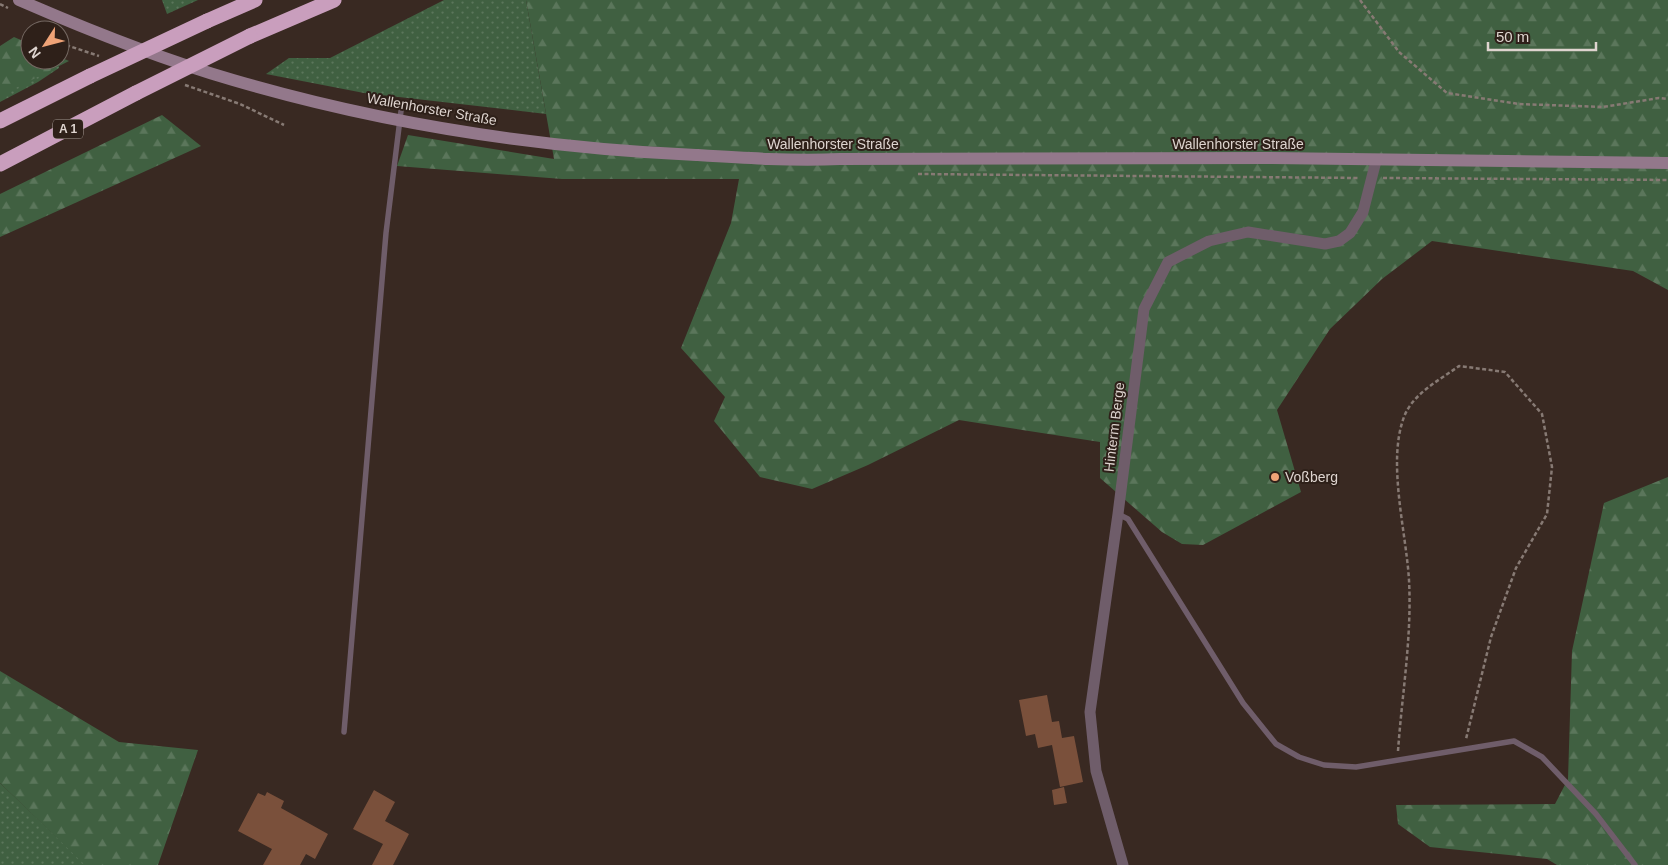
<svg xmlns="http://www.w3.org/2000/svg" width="1668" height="865" font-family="Helvetica,sans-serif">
<defs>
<pattern id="grass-dots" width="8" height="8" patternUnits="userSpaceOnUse" patternTransform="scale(1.25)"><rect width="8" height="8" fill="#406041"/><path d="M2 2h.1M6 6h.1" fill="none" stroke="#5b765b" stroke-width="1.8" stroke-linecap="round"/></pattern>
<pattern id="forest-firs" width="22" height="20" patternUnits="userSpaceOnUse" patternTransform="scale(1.25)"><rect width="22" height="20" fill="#406041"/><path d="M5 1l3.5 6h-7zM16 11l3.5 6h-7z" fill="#5b765b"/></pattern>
</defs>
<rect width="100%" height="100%" fill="#392922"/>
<g fill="url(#grass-dots)">
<polygon points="162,0 198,0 167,14"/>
<polygon points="444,0 526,0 546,114 364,93 266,74 289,58 330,58"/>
<polygon points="30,60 58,60 59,68 38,82 0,102 0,64"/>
<polygon points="0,783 86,865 0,865"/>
</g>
<g fill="url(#forest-firs)">
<polygon points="526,0 1668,0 1668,290 1633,271 1432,241 1382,279 1330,329 1277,410 1301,492 1203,545 1182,544 1162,532 1100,478 1100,442 959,420 868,465 812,489 760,477 714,421 725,397 681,348 731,223 739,179 562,179 397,166 408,135 554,159"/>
<polygon points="14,37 30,44 30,60 60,60 60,57 69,61 0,96 0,46"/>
<polygon points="162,115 201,146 0,237 0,194"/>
<polygon points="1668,477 1668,865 1557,865 1547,859 1430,847 1398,824 1396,805 1555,804 1568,779 1572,651 1604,503"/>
<polygon points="0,671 119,742 198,750 158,865 85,865 0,783"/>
</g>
<g fill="#7a503b">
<polygon points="1047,695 1052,722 1059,721 1062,738 1074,736 1083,782 1060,787 1052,745 1038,748 1035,734 1026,736 1019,700"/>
<polygon points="1064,787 1067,803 1054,805 1052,790"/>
<polygon points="374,790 395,802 385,821 409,834 393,865 372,865 383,844 353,829"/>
<polygon points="267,792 284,801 281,808 328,834 315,859 306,854 300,865 263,865 272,849 238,831 258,793 265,796"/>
</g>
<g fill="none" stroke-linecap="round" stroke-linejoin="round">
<g stroke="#877a74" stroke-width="2.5" stroke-dasharray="4 2.5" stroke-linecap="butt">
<polyline points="1360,0 1399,52 1447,93 1519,104 1603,107 1659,98 1668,99"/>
<polyline points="0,4 8,8"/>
<polyline points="38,22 42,30"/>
<polyline points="60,43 99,56"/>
<polyline points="28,44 30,43"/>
<polyline points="185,85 240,104 284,125"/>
<polyline points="918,174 1360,178"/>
<polyline points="1383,178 1668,180"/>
<path d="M1398 751C1402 694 1412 637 1409 580 1406 531 1387 462 1404 417 1413 393 1440 380 1459 366L1505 372 1542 414 1552 467 1547 514 1516 568 1491 637 1466 739"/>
</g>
<g stroke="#6f5d6a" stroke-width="5.5">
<polyline points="1118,514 1128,519 1243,703 1276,744 1299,757 1324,765 1356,767 1514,741 1542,757 1596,814 1635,865"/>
<polyline points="344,732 386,233 401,111"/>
</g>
<polyline stroke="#6f5d6a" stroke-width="11" points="1123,865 1096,771 1090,712 1118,514 1144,309 1168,262 1209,241 1248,232 1325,244 1339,241 1350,233 1363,212 1376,161"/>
<path stroke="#93788b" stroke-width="12" d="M19 0C88 30 160 59 233 80 383 124 540 148 696 155 744 158 791 161 840 159L1272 158 1668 163"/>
<g stroke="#c99ebd" stroke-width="15">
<polyline points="207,21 255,0"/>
<polyline points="250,36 334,0"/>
<polyline points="0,121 90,76"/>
<polyline points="0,164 136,93"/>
</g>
<g stroke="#c99ebd" stroke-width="15">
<polyline points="90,76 207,21"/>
<polyline points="136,93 250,36"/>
</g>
</g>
<circle fill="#efa377" stroke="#2e2019" stroke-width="2" cx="1275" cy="477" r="5"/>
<g text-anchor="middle" stroke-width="4" stroke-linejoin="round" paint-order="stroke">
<rect fill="#2e2019" stroke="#a99e98" stroke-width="1" x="53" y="119.5" width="30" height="19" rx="4"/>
<g font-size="12" font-weight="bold" fill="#ded4cf">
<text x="68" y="133">A 1</text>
</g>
<g font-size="14" fill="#ded4cf" stroke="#2e2019">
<text transform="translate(432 109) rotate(10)" y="5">Wallenhorster Straße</text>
<text x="833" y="149">Wallenhorster Straße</text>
<text x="1238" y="149">Wallenhorster Straße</text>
<text transform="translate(1114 427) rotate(-83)" y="5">Hinterm Berge</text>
</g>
<g font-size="14" fill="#ded4cf" stroke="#2e2019" text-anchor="start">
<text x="1285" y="482">Voßberg</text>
</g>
</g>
<g transform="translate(45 45) rotate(234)"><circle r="24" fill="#2e2019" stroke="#746862"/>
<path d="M0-4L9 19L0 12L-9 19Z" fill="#efa377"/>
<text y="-8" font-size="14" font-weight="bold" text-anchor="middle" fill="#ded4cf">N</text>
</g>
<path d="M1488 42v8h108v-8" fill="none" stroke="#ded4cf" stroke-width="2.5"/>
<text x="1496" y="42" font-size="15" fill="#ded4cf" stroke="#2e2019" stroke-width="4" paint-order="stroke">50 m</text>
</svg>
